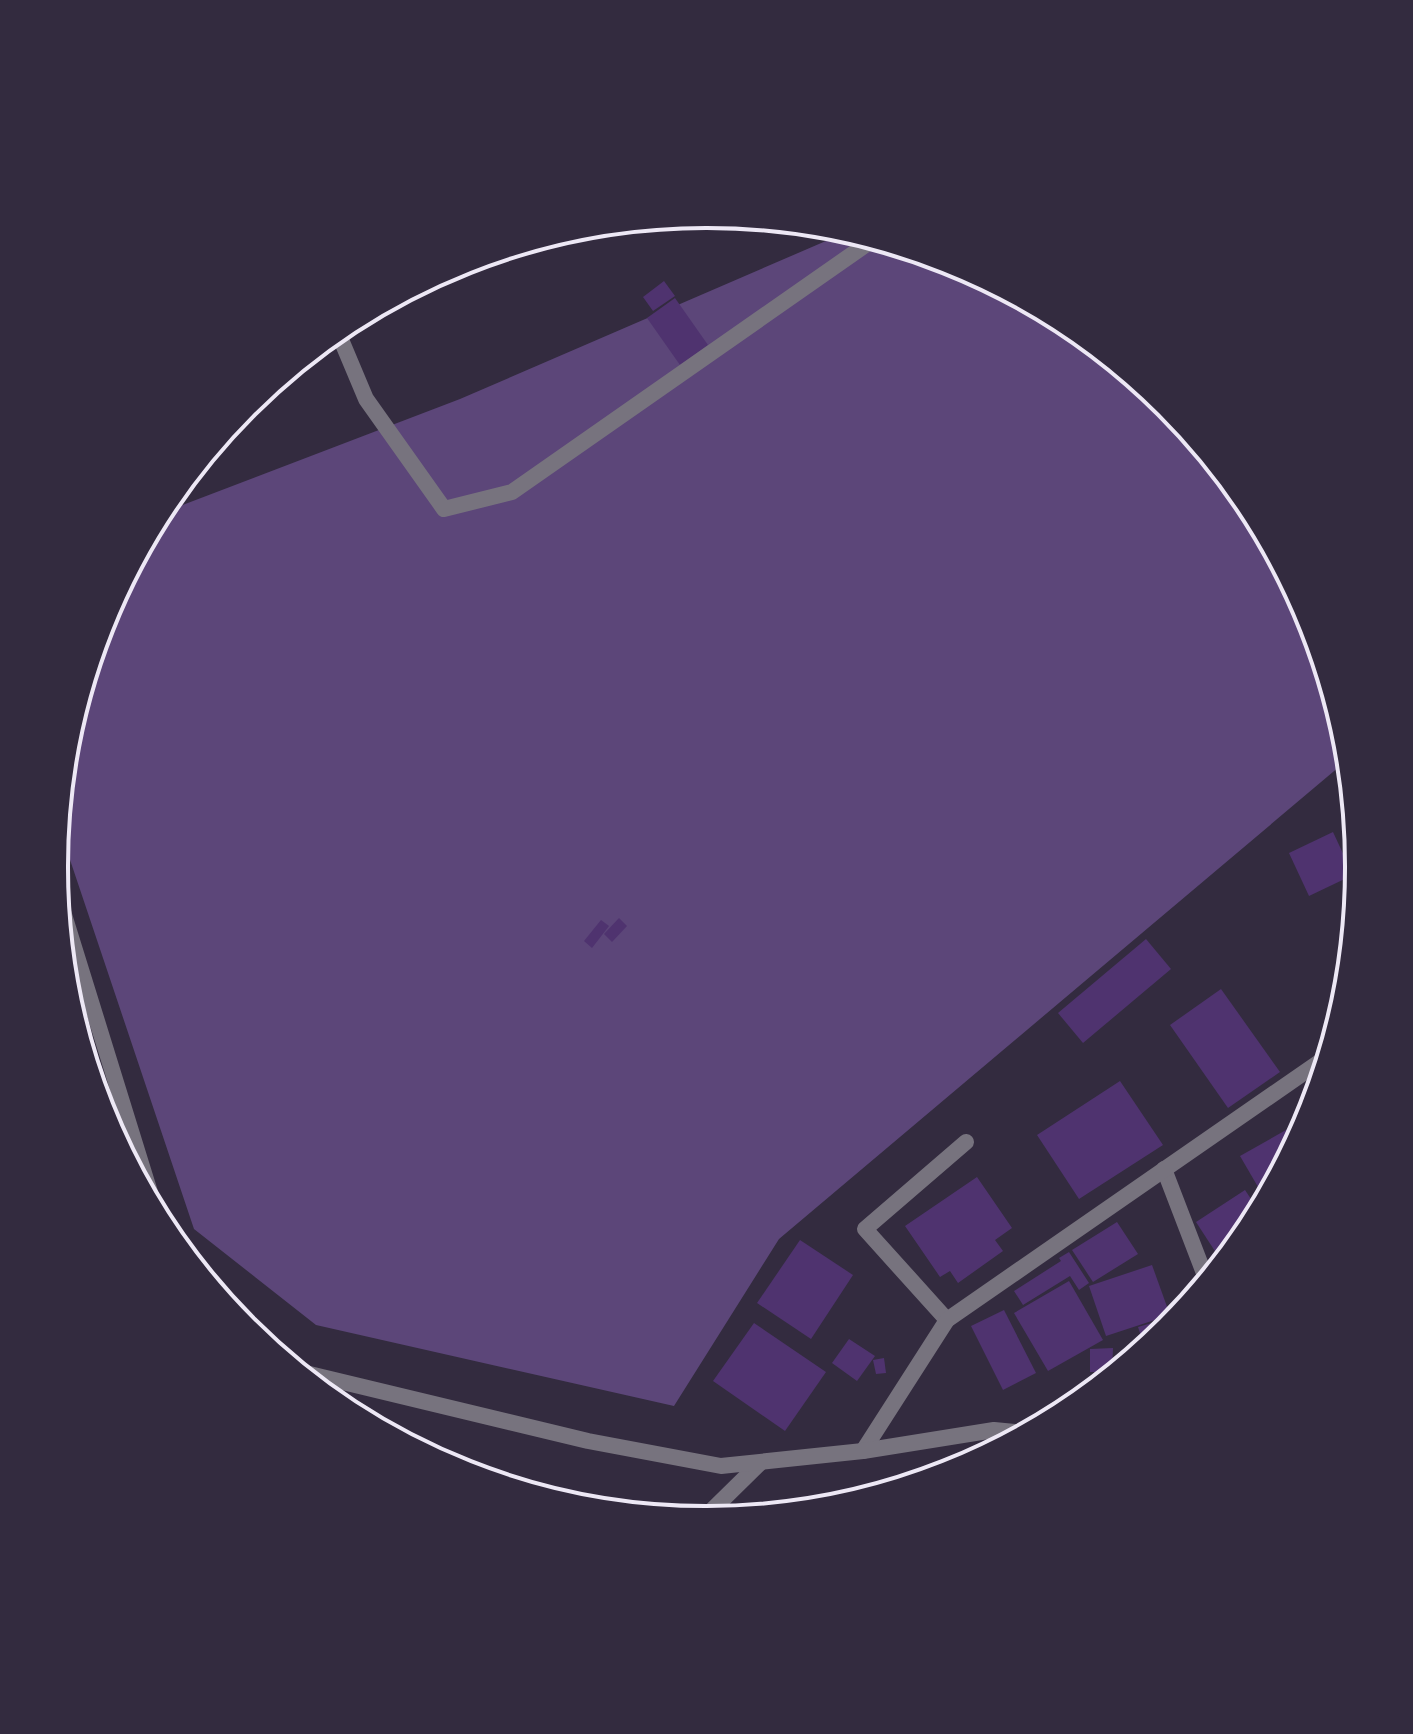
<svg xmlns="http://www.w3.org/2000/svg" width="1413" height="1734" font-family="Roboto,sans-serif">
<rect width="100%" height="100%" fill="#332b3f"/>
<polygon fill="#5c4679" points="849,231 957,264 1069,325 1168,406 1249,505 1309,618 1347,740 1349,762 1346,761 779,1239 674,1406 316,1325 194,1229 58,824 67,739 104,617 159,514 460,399"/>
<g fill="#4f336f">
<polygon points="699,215 707,215 726,216 715,229"/>
<polygon points="664,281 675,296 653,311 643,297"/>
<polygon points="675,298 708,345 680,365 647,318"/>
<polygon points="1333,832 1353,875 1309,896 1289,853"/>
<polygon points="619,918 627,926 612,942 604,934"/>
<polygon points="601,920 609,926 592,948 584,941"/>
<polygon points="1146,939 1171,969 1083,1043 1058,1013"/>
<polygon points="1221,989 1280,1072 1228,1108 1170,1025"/>
<polygon points="1120,1081 1163,1145 1079,1199 1037,1135"/>
<polygon points="1309,1117 1291,1152 1265,1199 1240,1156"/>
<polygon points="977,1177 1012,1228 995,1240 1003,1251 958,1283 950,1271 940,1277 905,1226"/>
<polygon points="1245,1190 1259,1211 1249,1230 1222,1262 1196,1222"/>
<polygon points="1117,1222 1138,1254 1093,1282 1072,1250"/>
<polygon points="800,1240 853,1275 811,1339 757,1303"/>
<polygon points="1069,1252 1089,1283 1079,1290 1070,1276 1023,1305 1014,1291 1061,1261 1059,1258"/>
<polygon points="1152,1265 1170,1315 1106,1336 1089,1286"/>
<polygon points="1069,1281 1103,1340 1048,1371 1014,1313"/>
<polygon points="1004,1310 1036,1373 1003,1390 971,1326"/>
<polygon points="1179,1315 1168,1329 1145,1348 1138,1327"/>
<polygon points="754,1323 826,1372 785,1431 713,1381"/>
<polygon points="849,1339 875,1356 857,1381 832,1363"/>
<polygon points="1113,1348 1112,1372 1090,1372 1090,1349"/>
<polygon points="884,1358 886,1373 876,1374 873,1360"/>
<polygon points="471,1463 504,1478 502,1484 466,1473"/>
<polygon points="511,1475 530,1483 526,1491 507,1485"/>
</g>
<g fill="none" stroke-linecap="round" stroke-linejoin="round">
<g stroke="#77737e" stroke-width="16">
<polyline points="337,330 366,399 444,509 512,492 874,239"/>
<polyline points="1164,1169 1207,1281"/>
<polyline points="947,1320 865,1229 966,1142"/>
<polyline points="863,1451 947,1320 1328,1056"/>
<polyline points="703,1519 760,1463"/>
</g>
<g stroke="#77737e" stroke-width="16">
<polyline points="57,892 158,1218"/>
<polyline points="297,1371 588,1441 721,1466 863,1451 994,1430 1025,1433"/>
</g>
</g>
<path d="M0 0H1413V1734H0ZM706 228H707A638 638 0 0 1 1345 866V868A638 638 0 0 1 707 1506H706A638 638 0 0 1 68 868V866A638 638 0 0 1 706 228Z" fill="#332b3f" fill-rule="evenodd"/>
<path fill="none" stroke="#ede8f5" stroke-width="4" d="M706 228H707A638 638 0 0 1 1345 866V868A638 638 0 0 1 707 1506H706A638 638 0 0 1 68 868V866A638 638 0 0 1 706 228Z"/>
</svg>
